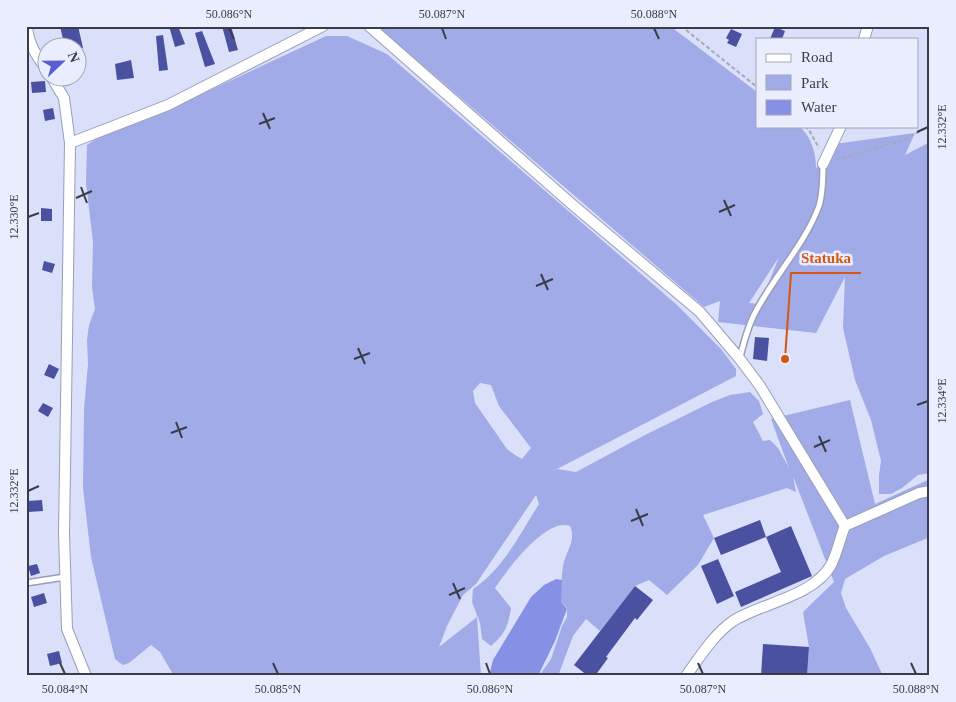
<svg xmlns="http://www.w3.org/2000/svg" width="956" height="702" font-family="Georgia,serif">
<rect width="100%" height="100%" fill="#dadffa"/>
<g fill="#a1abe8" fill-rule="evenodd">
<path d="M377 26H670L757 92V126H799C812 137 816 154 816 169L827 145 915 133 905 155 930 142V473L918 475 902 488 891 494H879V475L881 461 871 420 855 380 843 328 845 277 816 333 718 322 720 301 704 307ZM779 257 760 304 749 303Z"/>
<path d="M326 36H347L387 54 677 305 721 349 736 369V376L559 468 545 473 557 469 576 472 645 435 712 402 730 395 750 392 759 401 763 414 753 422 763 441 770 440 778 448 789 468 771 419 850 400 875 504 930 479V537L884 556 845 579 841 593 846 608 870 648 883 676H807L809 647 803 612 834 582 793 476 796 492 787 488 703 515 714 538 698 565 667 595 649 580 635 586 600 631 586 619 573 636 558 676H539L551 659 562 626 567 617V608L561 602C561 590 561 578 563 566 565 552 577 541 570 526 546 517 507 570 495 588L511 608C508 627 505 634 491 646L482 639 480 623 472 602 473 589C503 569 520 534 539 504L536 495 476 584 463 595 447 626 439 647 477 617 481 676H174L160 652 151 645 129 663 123 665 115 659 91 557 83 488 84 409 88 364 87 340 89 325 95 309 92 287 93 242 86 183 87 145 106 132 163 112ZM480 383 491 385 499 406 531 448 522 459 515 455 507 449 475 403 473 391Z"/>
</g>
<polygon fill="#8691e6" points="556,579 562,580 561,602 567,609 555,641 538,676 489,676 493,660 531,597 544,585"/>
<g fill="#4a51a0">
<polygon points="60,26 78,26 83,48 65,48"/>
<polygon points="169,26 178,26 185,44 175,47"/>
<polygon points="222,26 231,26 238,50 229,52"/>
<polygon points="775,27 785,31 782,39 770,39"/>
<polygon points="731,29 742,34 736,47 727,43 729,40 726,38"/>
<polygon points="202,31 215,64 205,67 195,33"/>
<polygon points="163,35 168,70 159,71 156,36"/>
<polygon points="131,60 134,78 117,80 115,64"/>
<polygon points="45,81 46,92 32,93 31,82"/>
<polygon points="53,108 55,119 45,121 43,110"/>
<polygon points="41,208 52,209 52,221 41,221"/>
<polygon points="44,261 55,264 52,273 42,270"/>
<polygon points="755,337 769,338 767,361 753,359"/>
<polygon points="49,364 59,369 54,379 44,375"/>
<polygon points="43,403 53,408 48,417 38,411"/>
<polygon points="42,500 43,511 28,512 27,501"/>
<polygon points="760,520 766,537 721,555 714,538"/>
<polygon points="791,526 812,576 741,607 735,592 781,572 766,537"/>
<polygon points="718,559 734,596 717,604 701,566"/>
<polygon points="37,564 40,573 31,576 28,566"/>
<polygon points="635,586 653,600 637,620 635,618 606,657 608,658 595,676 588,676 574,665"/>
<polygon points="44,593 47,603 34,607 31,597"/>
<polygon points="763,644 809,647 807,676 761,676"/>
<polygon points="59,651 62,663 50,666 47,654"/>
</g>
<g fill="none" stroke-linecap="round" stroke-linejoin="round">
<g stroke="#999eb8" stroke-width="8">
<g id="lane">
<path d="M740 357C744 342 748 325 756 311 775 275 805 244 819 206 823 193 823 178 823 164"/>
<polyline points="26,583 65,577"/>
</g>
</g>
<g stroke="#999eb8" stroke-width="12">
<g id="street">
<path d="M27 26C28 44 37 57 48 71"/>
<polyline points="369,26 574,206 700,312 739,358 760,386 845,526"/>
<polyline points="864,39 868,26"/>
<polyline points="52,78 64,98 70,143"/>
<polyline points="823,164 841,126"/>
<polyline points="86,676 67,629 64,534 70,143 168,105 323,26"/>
<path d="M686 676C700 657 713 635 733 621 762 603 814 596 831 565 837 554 840 538 845 526L919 493 930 491"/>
</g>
</g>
<g stroke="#a4a8bd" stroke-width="2" stroke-dasharray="4 2.5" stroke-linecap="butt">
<polyline points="681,26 757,87"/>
<polyline points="805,126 809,130 819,148"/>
<polyline points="836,160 904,140 930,126"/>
</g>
<use href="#lane" stroke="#fff" stroke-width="5"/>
<use href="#street" stroke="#fff" stroke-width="10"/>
</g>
<path fill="none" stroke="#3a3c47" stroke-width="2" d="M229 28 234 39M442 28 446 39M654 28 659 39M263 113 270 129M259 124 275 118M917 132 928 127M81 187 87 203M76 198 92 191M724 200 731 216M719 212 735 205M28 217 39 213M541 274 548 290M536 286 553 279M358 348 365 364M354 359 370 353M917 405 928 401M176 422 182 438M171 433 187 427M819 436 826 452M814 447 830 440M28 491 39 486M636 509 643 526M631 521 648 514M453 583 460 599M449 595 465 588M60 663 65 674M273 663 278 674M486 663 490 674M698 663 703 674M911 663 916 674"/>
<path fill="none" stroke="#d75612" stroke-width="2" d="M785 359L791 273H861"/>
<circle fill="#d75612" stroke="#e9edfd" stroke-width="2" cx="785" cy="359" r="5"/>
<g font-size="15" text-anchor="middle" font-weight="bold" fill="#d75612" stroke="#e9edfd" stroke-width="5" stroke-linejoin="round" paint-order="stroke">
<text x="826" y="263">Statuka</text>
</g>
<rect width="956" height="702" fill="none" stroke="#e9edfd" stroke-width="55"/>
<rect x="756" y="38" width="162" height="90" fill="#e9edfd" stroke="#a3a6b4"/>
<rect x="766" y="54" width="25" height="8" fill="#ffffff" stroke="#a3a6b4"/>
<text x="801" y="62" font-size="15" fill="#3a3c47">Road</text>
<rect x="766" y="75" width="25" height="15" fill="#a1abe8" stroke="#a3a6b4"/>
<text x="801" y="88" font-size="15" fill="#3a3c47">Park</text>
<rect x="766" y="100" width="25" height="15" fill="#8691e6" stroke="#a3a6b4"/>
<text x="801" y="112" font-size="15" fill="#3a3c47">Water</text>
<g transform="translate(62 62) rotate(68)"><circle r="24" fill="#e9edfd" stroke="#a3a6b4"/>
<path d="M0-4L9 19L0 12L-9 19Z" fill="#595ed5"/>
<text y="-8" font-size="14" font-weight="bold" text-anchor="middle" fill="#3a3c47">N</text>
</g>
<rect x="28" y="28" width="900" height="646" fill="none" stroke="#3a3c47" stroke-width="2"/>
<g font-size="12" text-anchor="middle" fill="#3a3c47">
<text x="229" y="18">50.086°N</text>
<text x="442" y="18">50.087°N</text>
<text x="654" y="18">50.088°N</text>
<text transform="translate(942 127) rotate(-90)" y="4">12.332°E</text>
<text transform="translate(14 217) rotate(-90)" y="4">12.330°E</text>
<text transform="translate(942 401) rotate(-90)" y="4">12.334°E</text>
<text transform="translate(14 491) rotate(-90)" y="4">12.332°E</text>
<text x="65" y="693">50.084°N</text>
<text x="278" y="693">50.085°N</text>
<text x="490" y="693">50.086°N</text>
<text x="703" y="693">50.087°N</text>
<text x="916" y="693">50.088°N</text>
</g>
</svg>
